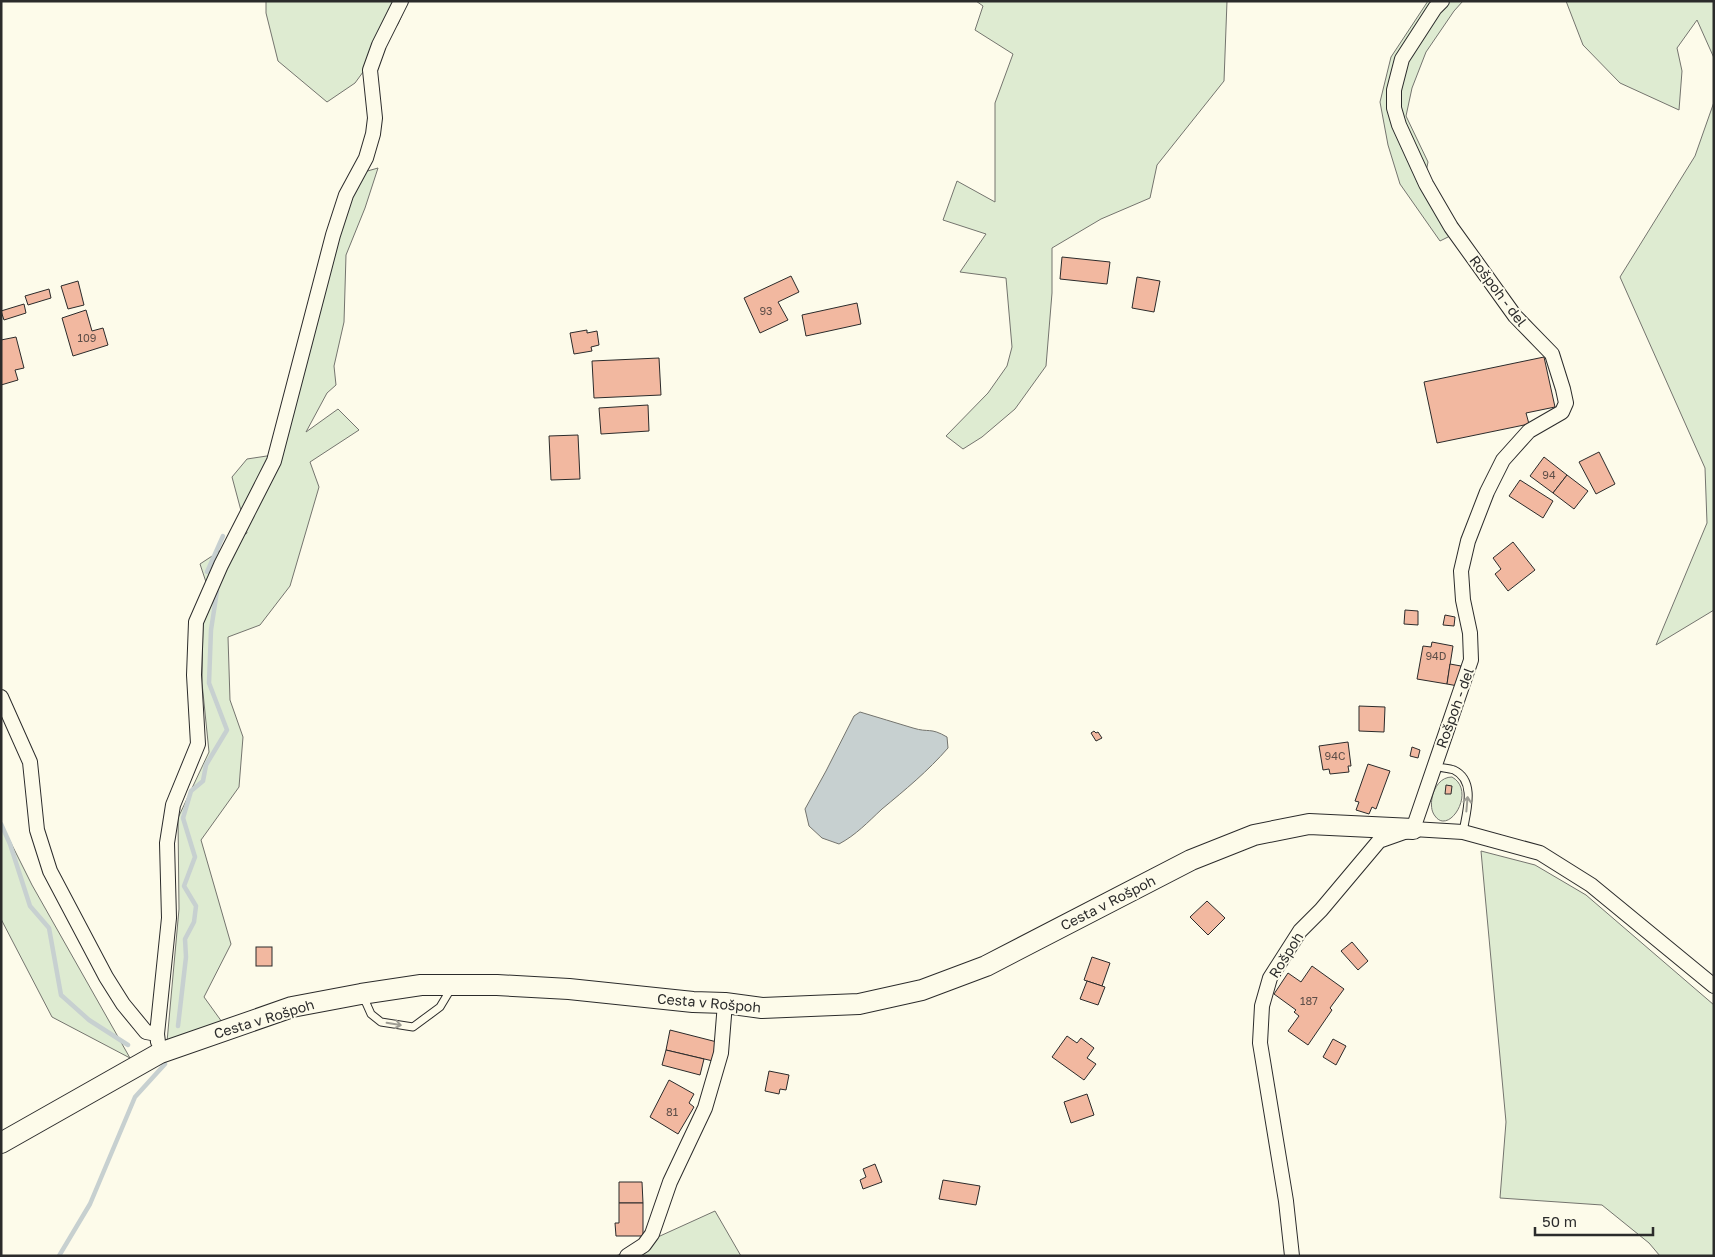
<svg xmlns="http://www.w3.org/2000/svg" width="1715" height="1257" font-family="'Golos Text',sans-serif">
	<rect width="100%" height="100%" fill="#fdfbea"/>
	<g fill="#deebd1" stroke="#74746e">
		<path d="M266,1H408L398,24L355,83L327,102L278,61L266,13Z"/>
		<path d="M976,1H1227L1224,81L1157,165L1150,198L1101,219L1052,248V293L1046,366L1015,409L982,437L963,449L946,436L988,393L1007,366L1012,347L1006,278L960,272L986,234L943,220L957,181L995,202V103L1013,54L975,30L983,6Z"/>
		<path d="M1428,1H1463L1454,11L1426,52L1412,88L1406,116L1428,162L1424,182L1452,235L1440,241L1400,184L1388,145L1380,102L1391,57Z"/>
		<path d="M1566,1H1714V58L1697,20L1677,48L1682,71L1679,110L1620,83L1583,45Z"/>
		<path d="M1714,102V610L1656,645L1707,523L1705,468L1620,277L1695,156Z"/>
		<path d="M378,168L365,208L346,255L344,322L334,366L336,385L327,393L306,432L338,409L359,430L310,462L319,487L290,586L260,625L228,637L230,700L243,737L239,787L201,840L231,944L204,997L222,1022L167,1042L179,909L178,818L209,752L202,683L203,617L212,600L200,564L247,533L232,477L247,459L280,454L347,204L364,172Z"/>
		<path d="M1452,777C1477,791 1449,836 1435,816C1431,811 1431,804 1432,798C1434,787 1441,777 1452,777Z"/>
		<path d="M1,823L32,885L130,1058L52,1017L1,919Z"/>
		<path d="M1481,851L1535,865L1586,895L1714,1005V1256H1660L1649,1243L1602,1205L1500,1198L1506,1122Z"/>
		<path d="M715,1211L741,1256H616Z"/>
	</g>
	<path fill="#c7d0d0" stroke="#74746e" d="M860,712C878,717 895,723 913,728C929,733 930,727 947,737L948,748C928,771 905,790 882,809C868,822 856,835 839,844L822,838L809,826L805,809L826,771L854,716Z"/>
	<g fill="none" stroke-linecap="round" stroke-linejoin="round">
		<g stroke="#c7d0d0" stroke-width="4.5">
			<path d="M207,572L223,536"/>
			<path d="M1,824L10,844L30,906L49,928L61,995L89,1020L128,1045"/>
			<path d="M178,1026L186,957L185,939L194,922L196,906L184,886L195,857L183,818L191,791L203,781L206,765L227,730L209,683L211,630L217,591"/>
			<path d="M59,1256L90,1204L135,1097L165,1064"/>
		</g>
	</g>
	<g fill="#f2b8a0" stroke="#2b2b2b">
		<path d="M1062,257L1110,262L1107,284L1060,279Z"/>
		<path d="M791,276L799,292L778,302L788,320L760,333L744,298Z"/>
		<path d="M1137,277L1160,281L1154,312L1132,308Z"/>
		<path d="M78,281L84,305L68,309L61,286Z"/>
		<path d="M49,289L51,298L28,305L25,296Z"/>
		<path d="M857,303L861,324L806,336L802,315Z"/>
		<path d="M24,304L26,313L4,320L1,311Z"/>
		<path d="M86,310L92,331L103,328L108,345L73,356L62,318Z"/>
		<path d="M587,330V333L597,331L599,345L591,347L592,351L574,354L570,333Z"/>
		<path d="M16,337L24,368L15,370L18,380L1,385V340Z"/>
		<path d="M1544,357L1555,407L1526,413L1529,424L1437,443L1424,382Z"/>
		<path d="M659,358L661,395L594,398L592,361Z"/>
		<path d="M648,405L649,431L601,434L599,408Z"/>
		<path d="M578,435L580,479L551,480L549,436Z"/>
		<path d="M1599,452L1615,484L1596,494L1579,462Z"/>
		<path d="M1544,457L1567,475L1553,493L1530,476Z"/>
		<path d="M1567,475L1588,491L1574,509L1553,493Z"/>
		<path d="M1520,480L1553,501L1543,518L1509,496Z"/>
		<path d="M1513,542L1535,570L1508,591L1495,574L1501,569L1493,558Z"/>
		<path d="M1405,610L1418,611V625L1404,624Z"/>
		<path d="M1445,615L1455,617L1454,626L1443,625Z"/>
		<path d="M1432,642L1453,646L1447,684L1417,679L1423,646L1431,647Z"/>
		<path d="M1450,664L1461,666L1458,686L1447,684Z"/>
		<path d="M1359,706L1385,707L1384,732L1359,731Z"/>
		<path d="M1094,731L1096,733L1098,732L1102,738L1096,741L1091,733Z"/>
		<path d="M1348,742L1351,766H1348L1349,772L1330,774L1329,769L1323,770L1319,746Z"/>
		<path d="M1412,747L1420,750L1418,758L1410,756Z"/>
		<path d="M1368,764L1390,771L1376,809L1372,807L1369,814L1356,810L1359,802L1355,801Z"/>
		<path d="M1446,785L1452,786L1451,794H1445Z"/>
		<path d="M1207,901L1225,918L1208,935L1190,917Z"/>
		<path d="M1352,942L1368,961L1358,970L1341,951Z"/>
		<rect x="256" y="947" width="16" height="19"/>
		<path d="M1092,957L1110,963L1102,986L1084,980Z"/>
		<path d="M1312,966L1344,989L1330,1008L1332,1010L1308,1045L1288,1031L1299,1016L1294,1012L1296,1010L1274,994L1288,973L1301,982Z"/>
		<path d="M1087,981L1105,987L1098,1005L1080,999Z"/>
		<path d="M670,1030L717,1042L713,1061L666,1050Z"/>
		<path d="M1067,1036L1077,1043L1081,1038L1094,1048L1087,1058L1096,1064L1084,1080L1052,1057Z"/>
		<path d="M1333,1039L1346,1046L1336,1065L1323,1057Z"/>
		<path d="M666,1050L704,1059L700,1075L662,1065Z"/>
		<path d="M769,1071L789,1075L786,1090L780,1089L779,1094L765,1091Z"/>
		<path d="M669,1080L694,1094L689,1103L694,1107L678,1134L650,1117Z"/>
		<path d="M1087,1094L1094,1115L1071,1123L1064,1102Z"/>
		<path d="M875,1164L882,1182L863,1189L860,1180L866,1177L863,1169Z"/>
		<path d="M943,1180L980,1186L976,1205L939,1199Z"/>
		<path d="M619,1182H642L643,1203H619Z"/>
		<path d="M619,1203H643V1236H616L615,1223H619Z"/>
	</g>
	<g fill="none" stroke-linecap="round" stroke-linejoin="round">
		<defs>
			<g id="lane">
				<path d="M1434,766C1440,768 1448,768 1454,770C1477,781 1466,813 1463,832"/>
				<path d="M363,996L371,1014L381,1022L413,1027L440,1007L452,987"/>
			</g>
			<g id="street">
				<path d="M1,697L30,762L37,830L50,871L106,977L123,1004L146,1032L157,1034L158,1042"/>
				<path d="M1413,829L1471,660L1470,633L1463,600L1461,571L1468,541L1487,492L1503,460L1529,431L1562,412L1566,403L1563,389L1552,354L1515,316L1451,227L1426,184L1399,125L1394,108V90L1402,59L1435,8L1442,1"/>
				<path d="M157,1034L169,918L167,843L173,805L198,744L194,675L196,622L221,565L274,461L333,235L346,195L366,158L373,134L375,118L370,70L379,45L401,1"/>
				<path d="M627,1256L644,1245L652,1234L670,1182L705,1108L721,1053L725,1003"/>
				<path d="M1292,1256L1286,1201L1260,1043L1262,1006L1270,978L1300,931L1321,910L1379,841L1413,829L1463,832L1540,853L1591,885L1714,986"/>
			</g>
			<path id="secondary" d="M1,1143L160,1053L292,1007L361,994L421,985H497L569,989L693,1002L725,1003L762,1008L859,1004L922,990L986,966L1191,860L1254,835L1309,824L1413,829"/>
		</defs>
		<use href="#lane" stroke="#2b2b2b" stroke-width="9"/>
		<use href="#street" stroke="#2b2b2b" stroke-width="16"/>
		<use href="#secondary" stroke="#2b2b2b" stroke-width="22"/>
		<use href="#lane" stroke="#fdfbea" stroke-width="7"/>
		<use href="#street" stroke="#fdfbea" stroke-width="14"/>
		<use href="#secondary" stroke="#fdfbea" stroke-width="20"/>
	</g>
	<defs><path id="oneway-shaft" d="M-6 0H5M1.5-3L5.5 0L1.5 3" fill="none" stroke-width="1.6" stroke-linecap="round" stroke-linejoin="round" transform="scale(1.25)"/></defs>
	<g stroke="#9e9d94">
		<use href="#oneway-shaft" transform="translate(1467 804) rotate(-85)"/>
		<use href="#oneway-shaft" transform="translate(394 1024) rotate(9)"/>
	</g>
	<g text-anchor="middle" stroke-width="4" stroke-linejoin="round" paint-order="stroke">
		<g font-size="11" fill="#5d4e48">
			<text x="766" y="315">93</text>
			<text x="87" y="342">109</text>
			<text x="1549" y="479">94</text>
			<text x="1436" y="660">94D</text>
			<text x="1335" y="760">94C</text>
			<text x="1309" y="1005">187</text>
			<text x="672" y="1116">81</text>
		</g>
		<g font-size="14" fill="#2b2b2b" stroke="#fdfbea">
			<text transform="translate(1498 291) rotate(53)" y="5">Rošpoh - del</text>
			<text transform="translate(1455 708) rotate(-70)" y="5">Rošpoh - del</text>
			<text transform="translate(1108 903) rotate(-27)" y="5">Cesta v Rošpoh</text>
			<text transform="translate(1286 955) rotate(-58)" y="5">Rošpoh</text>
			<text transform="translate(709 1003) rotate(5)" y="5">Cesta v Rošpoh</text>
			<text transform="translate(264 1019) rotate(-17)" y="5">Cesta v Rošpoh</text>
		</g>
	</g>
	<rect width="1715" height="1257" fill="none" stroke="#2b2b2b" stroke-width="5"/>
	<path d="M1535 1227v8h118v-8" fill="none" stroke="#2b2b2b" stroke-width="2.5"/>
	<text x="1542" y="1227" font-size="15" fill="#2b2b2b" stroke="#fdfbea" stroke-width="4" paint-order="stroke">50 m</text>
</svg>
